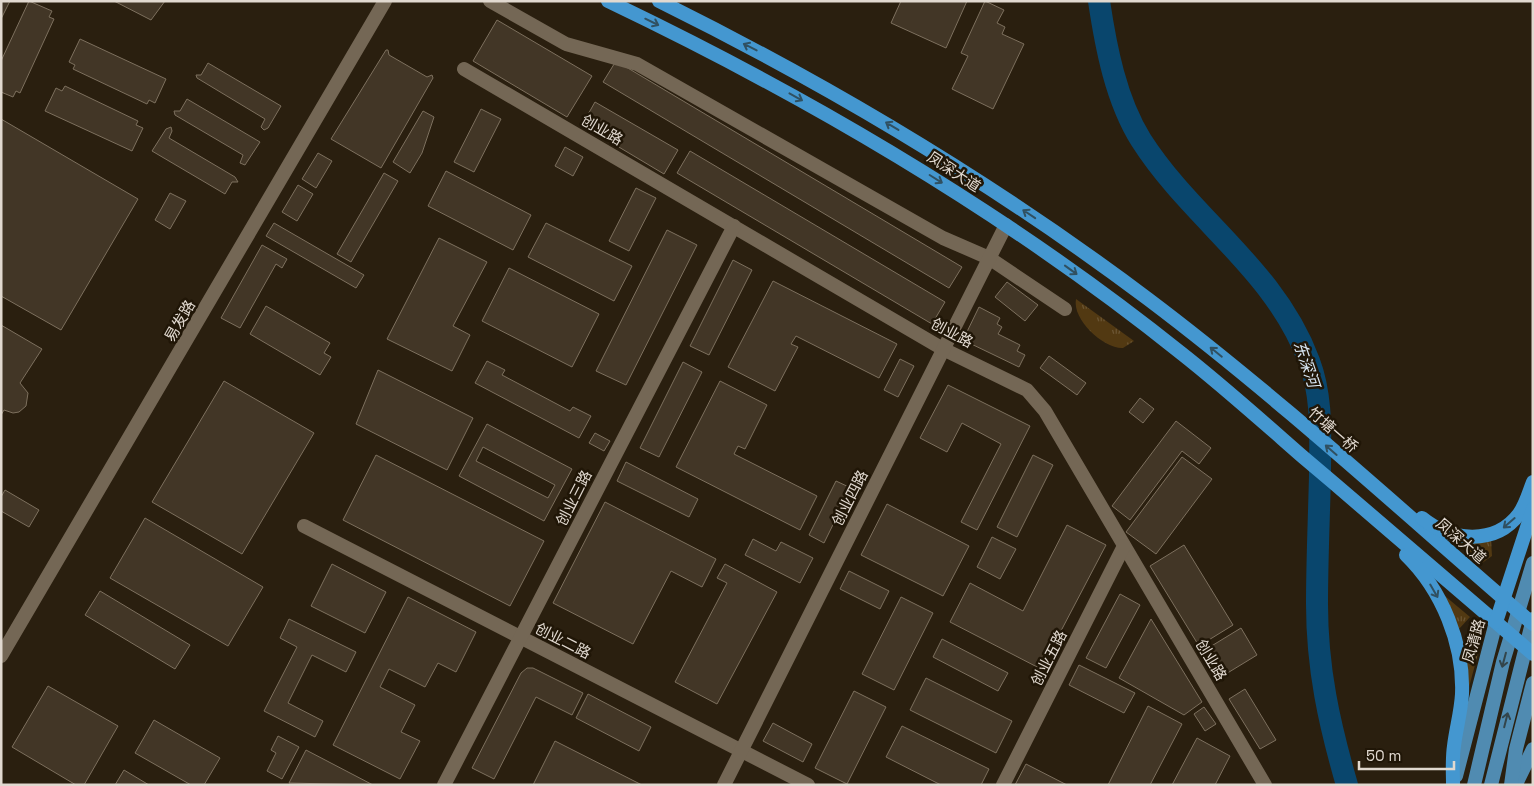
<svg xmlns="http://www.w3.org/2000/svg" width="1534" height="786" font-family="'Space Grotesk','Noto Sans SC',sans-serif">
	<defs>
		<pattern id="grass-tufts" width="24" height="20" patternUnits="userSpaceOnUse" patternTransform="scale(1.25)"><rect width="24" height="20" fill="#523912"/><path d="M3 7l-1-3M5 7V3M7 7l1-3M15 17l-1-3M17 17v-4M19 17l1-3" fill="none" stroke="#6b5533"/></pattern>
	</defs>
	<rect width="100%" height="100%" fill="#2a1f0f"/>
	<g fill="url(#grass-tufts)">
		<path d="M1076,299L1134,341L1123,348C1104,349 1072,320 1076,299Z"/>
		<path d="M1491,539L1492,556L1482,563L1459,543Z"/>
		<path d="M1445,596L1470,617L1458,630L1444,597Z"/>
		<path d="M1462,642L1479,650L1469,687H1467Z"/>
	</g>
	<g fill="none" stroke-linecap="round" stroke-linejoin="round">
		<path stroke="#09466d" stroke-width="22" d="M1099,1C1106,48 1116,100 1141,140C1192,220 1274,268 1309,361C1323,398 1320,436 1320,475C1319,518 1317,561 1317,604C1317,668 1329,723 1347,785"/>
	</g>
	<g fill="#423626" stroke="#7d705e" fill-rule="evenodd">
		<path d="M1,1H10L1,19Z"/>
		<path d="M29,1L52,11L49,17L54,19L20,93L16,91L13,97L1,92V61Z"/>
		<path d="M114,1H165L151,20Z"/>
		<path d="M901,1H967L946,48L891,23Z"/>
		<path d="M985,1L1004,10L997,23L1005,27L1002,34L1024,44L993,109L952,89L968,56L961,53Z"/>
		<path d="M497,20L592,76L567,117L473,61Z"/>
		<path d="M80,39L166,79L155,103L149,100L147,104L73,69L75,65L69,62Z"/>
		<path d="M386,50H388L389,55L427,77L432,75L433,78L381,168L331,139Z"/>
		<path d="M616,61L962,267L949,288L603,82Z"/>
		<path d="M208,63L281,106L268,128L264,130L261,127L265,119L197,78L196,75H201Z"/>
		<path d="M65,86L138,121L136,125L143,128L132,151L45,111L56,88L62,91Z"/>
		<path d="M187,99L260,142L245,165L240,163L243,155L175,115L174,111H180Z"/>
		<path d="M595,102L678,150L664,174L582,125Z"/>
		<path d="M481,109L501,119L474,172L454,162Z"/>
		<path d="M423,111L434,117L422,153L410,173L393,162Z"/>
		<path d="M1,119L138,199L61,330L1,296Z"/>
		<path d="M171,127L172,131L169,138L235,177L238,182H232L225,194L152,151L166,129Z"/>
		<path d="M565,147L583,157L573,176L555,166Z"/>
		<path d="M690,151L945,302L932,324L677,173Z"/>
		<path d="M318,153L332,161L316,188L302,179Z"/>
		<path d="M446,171L531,215L513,250L428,206Z"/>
		<path d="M384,173L398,181L351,262L337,254Z"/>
		<path d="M298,185L313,194L297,221L282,212Z"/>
		<path d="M636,188L656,198L629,251L609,241Z"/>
		<path d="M170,193L186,201L170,229L155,220Z"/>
		<path d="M274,223L364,275L356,288L266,236Z"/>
		<path d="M546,223L632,266L614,301L528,257Z"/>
		<path d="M667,230L697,245L626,385L596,371Z"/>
		<path d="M439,238L487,262L453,326L470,335L452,371L387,339Z"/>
		<path d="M262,245L287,259L282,268L276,264L240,328L221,318Z"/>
		<path d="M733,260L752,270L709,355L690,346Z"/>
		<path d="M509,268L599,314L572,367L482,321Z"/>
		<path d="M773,281L897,344L879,378L796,336L791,344L798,347L775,391L728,367Z"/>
		<path d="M1007,282L1038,305L1025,321L995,297Z"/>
		<path d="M266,306L330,343L324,353L331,357L320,375L250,334Z"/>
		<path d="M979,307L1000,318L997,324L1002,327L998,334L1020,345L1017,351L1025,355L1019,367L963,340Z"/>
		<path d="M1,325L42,349L20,383L28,393L26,406L19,412L13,413L4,410L1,415Z"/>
		<path d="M1049,356L1086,383L1077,395L1040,368Z"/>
		<path d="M900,359L914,366L898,397L884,390Z"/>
		<path d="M487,361L505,370L502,375L570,411L573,407L591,416L579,438L475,383Z"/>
		<path d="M683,362L702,372L659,457L640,448Z"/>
		<path d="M378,370L473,418L447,470L356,424Z"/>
		<path d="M224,381L314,433L242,554L152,502Z"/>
		<path d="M720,381L767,405L745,449L738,446L734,454L817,496L800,530L676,467Z"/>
		<path d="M948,385L1030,426L977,530L961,522L1001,444L962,423L947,452L920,438Z"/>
		<path d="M1140,398L1154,409L1143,423L1129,412Z"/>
		<path d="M1176,421L1211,448L1199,464L1182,451L1130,520L1112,506Z"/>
		<path d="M487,424L572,469L544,521L459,476ZM483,447L555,485L548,498L476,461Z"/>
		<path d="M595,433L610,441L604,451L589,443Z"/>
		<path d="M376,455L544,541L510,606L343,520Z"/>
		<path d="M1033,455L1053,465L1017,537L997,527Z"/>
		<path d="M1182,457L1212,479L1156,554L1126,532Z"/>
		<path d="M626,462L698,499L689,517L617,481Z"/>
		<path d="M836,481L851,488L824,543L809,535Z"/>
		<path d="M5,490L39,510L29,527L1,511V497Z"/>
		<path d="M605,502L716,559L702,587L671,571L633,644L553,603Z"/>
		<path d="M887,504L969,546L943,596L861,555Z"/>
		<path d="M145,518L263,587L228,646L110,578Z"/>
		<path d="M1067,525L1106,545L1041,669L950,622L970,583L1023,611Z"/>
		<path d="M992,537L1016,549L1000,579L977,567Z"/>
		<path d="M753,539L776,551L781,542L813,558L800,583L745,555Z"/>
		<path d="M1184,545L1233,625L1199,646L1150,566Z"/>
		<path d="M332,564L386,592L365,633L311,606Z"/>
		<path d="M725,564L777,592L717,704L675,682L727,583L717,578Z"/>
		<path d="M849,571L889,591L880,609L840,589Z"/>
		<path d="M100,591L190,645L175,669L85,615Z"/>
		<path d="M1120,594L1140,605L1106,668L1086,658Z"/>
		<path d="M408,597L476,632L456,672L438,663L425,687L389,669L380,687L415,705L401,732L420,741L400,779L333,745Z"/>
		<path d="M901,597L933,613L894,690L862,674Z"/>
		<path d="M289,619L356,652L346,672L312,655L288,703L323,721L315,737L264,711L297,647L280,638Z"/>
		<path d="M1151,619L1202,702L1184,715L1119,678Z"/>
		<path d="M1241,628L1257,655L1216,680L1200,653Z"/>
		<path d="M942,639L1008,673L998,691L933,657Z"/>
		<path d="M1079,665L1135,693L1124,713L1069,685Z"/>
		<path d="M527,668H533L583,693L572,715L536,697L494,779L472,768L521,673Z"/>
		<path d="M926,678L1012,721L996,753L910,710Z"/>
		<path d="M48,686L118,726L84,785H76L12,747Z"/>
		<path d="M1245,689L1276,740L1260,749L1229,699Z"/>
		<path d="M854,691L886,707L847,784L815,768Z"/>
		<path d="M588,694L651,727L639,751L576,718Z"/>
		<path d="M1148,706L1182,724L1150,785H1108Z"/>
		<path d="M1204,707L1216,724L1205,731L1194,714Z"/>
		<path d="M154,720L220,758L204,785H191L135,753Z"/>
		<path d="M773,723L812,744L803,762L763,741Z"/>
		<path d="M902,726L989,769L981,785H941L886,757Z"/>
		<path d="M278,736L299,747L282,779L267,771L276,753L271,750Z"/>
		<path d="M1197,738L1230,756L1215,785H1172Z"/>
		<path d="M555,741L642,785H533Z"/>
		<path d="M306,750L373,785L289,783Z"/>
		<path d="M1026,764L1067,785H1015Z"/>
		<path d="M124,770L149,785H115Z"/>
	</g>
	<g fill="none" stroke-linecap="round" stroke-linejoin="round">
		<g stroke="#746755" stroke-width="14">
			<path d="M490,1L566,44L637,64L943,238L989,258L1065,309"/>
			<path d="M464,69L943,349L1027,390L1045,411L1265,785"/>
			<path d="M304,526L808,785"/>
			<path d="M1,656L385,1"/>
			<path d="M444,785L734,226"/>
			<path d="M724,785L1006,225"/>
			<path d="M1003,785L1124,546"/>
		</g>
		<g stroke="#508bb1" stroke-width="14">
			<path d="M1456,776L1496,622"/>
			<path d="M1517,782L1533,749"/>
			<path d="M1474,785L1503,662L1533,563"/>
			<path d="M1491,785L1533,619"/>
			<path d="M1511,785L1516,749L1533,683"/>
		</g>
		<g stroke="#4497d0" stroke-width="14">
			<path d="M608,1C811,98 1005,212 1181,353C1223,386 1263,422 1303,457C1380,522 1456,588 1533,654"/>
			<path d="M659,1C831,86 995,184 1148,299C1282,400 1406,515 1533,624"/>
			<path d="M1422,518C1450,541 1495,546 1519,514C1526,504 1529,492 1533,482"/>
			<path d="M1406,555C1442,590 1464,644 1462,694C1461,712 1456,729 1454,746C1452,759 1453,772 1453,785"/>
			<path d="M1496,622L1533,509"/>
		</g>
	</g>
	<defs><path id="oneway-shaft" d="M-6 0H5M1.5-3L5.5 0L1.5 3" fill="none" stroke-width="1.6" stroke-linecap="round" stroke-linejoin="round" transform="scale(1.25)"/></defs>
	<g stroke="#305061">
		<use href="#oneway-shaft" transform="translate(652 22) rotate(26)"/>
		<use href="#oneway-shaft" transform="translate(750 47) rotate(-153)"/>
		<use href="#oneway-shaft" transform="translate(796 97) rotate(29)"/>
		<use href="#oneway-shaft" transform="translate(892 126) rotate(-149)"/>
		<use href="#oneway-shaft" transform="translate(936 179) rotate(32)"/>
		<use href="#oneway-shaft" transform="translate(1029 214) rotate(-146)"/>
		<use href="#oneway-shaft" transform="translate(1071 270) rotate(36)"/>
		<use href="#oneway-shaft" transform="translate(1216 352) rotate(-141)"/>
		<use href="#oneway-shaft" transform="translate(1331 450) rotate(-139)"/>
		<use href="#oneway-shaft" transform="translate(1509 523) rotate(139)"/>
		<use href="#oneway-shaft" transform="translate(1434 591) rotate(60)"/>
	</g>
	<g stroke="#33454b">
		<use href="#oneway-shaft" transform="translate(1504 660) rotate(105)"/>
		<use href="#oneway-shaft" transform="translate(1506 720) rotate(-76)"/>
	</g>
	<g text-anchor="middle" stroke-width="5" stroke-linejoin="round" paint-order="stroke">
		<g font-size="15" fill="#e1d9d0" stroke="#201607">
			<text transform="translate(602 130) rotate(30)" y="5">创业路</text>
			<text transform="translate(954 172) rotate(33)" y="5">凤深大道</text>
			<text transform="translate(180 321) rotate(-60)" y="5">易发路</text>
			<text transform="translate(952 333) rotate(28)" y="5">创业路</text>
			<text transform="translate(1333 430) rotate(41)" y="5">竹塘一桥</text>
			<text transform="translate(574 498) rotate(-63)" y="5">创业三路</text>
			<text transform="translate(850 498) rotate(-63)" y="5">创业四路</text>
			<text transform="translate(1461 541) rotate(41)" y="5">凤深大道</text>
			<text transform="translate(563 641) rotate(27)" y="5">创业二路</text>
			<text transform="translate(1474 641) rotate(-74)" y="5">凤清路</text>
			<text transform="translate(1049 658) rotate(-63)" y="5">创业五路</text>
			<text transform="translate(1211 660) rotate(59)" y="5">创业路</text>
		</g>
		<g font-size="16" font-style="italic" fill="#d7e6f3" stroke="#201607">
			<text transform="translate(1307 364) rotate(71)" y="6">东深河</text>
		</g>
	</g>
	<rect width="1534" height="786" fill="none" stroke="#e1d9d0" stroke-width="5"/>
	<path d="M1359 761v8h95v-8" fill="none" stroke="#e1d9d0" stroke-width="2.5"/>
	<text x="1366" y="761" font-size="15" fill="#e1d9d0" stroke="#201607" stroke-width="4" paint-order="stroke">50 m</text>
</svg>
